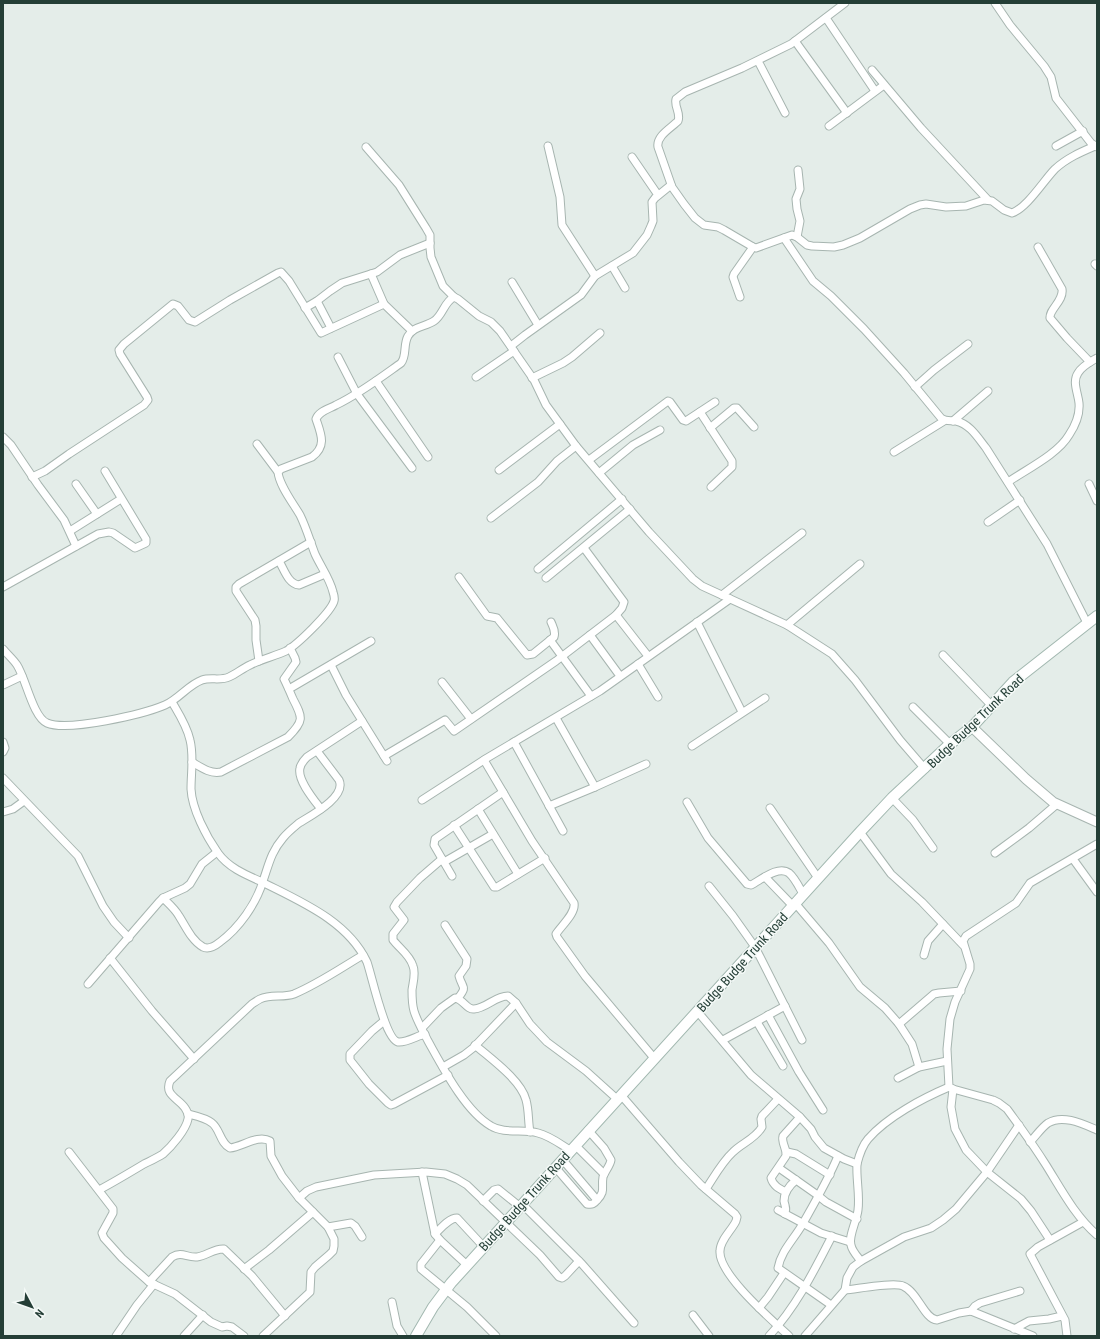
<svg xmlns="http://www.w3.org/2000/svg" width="1100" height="1339" font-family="'Roboto Condensed',sans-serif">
	<rect width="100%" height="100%" fill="#e4ede9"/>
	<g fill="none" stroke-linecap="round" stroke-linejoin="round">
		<defs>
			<g id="minor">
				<path d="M845,3L791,44L742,68L685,92L676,99C674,107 681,113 678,121C671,128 656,136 658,147L672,187L684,204L695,218L704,225L718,227L724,230L753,247L756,248L792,235L797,237L807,245L812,246L834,247L843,245L860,238L910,209L920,205L926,204L946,207L966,206L984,200L992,201L1004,210L1012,213C1027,208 1044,180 1055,169C1067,158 1081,152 1095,146"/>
				<path d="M995,3L1010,25L1044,66L1051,77L1056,98L1091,143L1097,147"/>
				<path d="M826,18L875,91"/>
				<path d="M795,41L847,113"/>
				<path d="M758,61L785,113"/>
				<path d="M872,70L921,128L988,200"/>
				<path d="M829,126L884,85"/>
				<path d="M548,146L560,197L562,225L595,276"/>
				<path d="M1056,146L1083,131"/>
				<path d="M366,147L399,185L426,228L430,235V248L431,257L443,286L454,297L458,299L479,316L491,322L500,331L534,380L546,405L576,446L649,532L693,579L702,586L787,625L832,654L855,680L900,740L925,769"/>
				<path d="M632,157L658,195"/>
				<path d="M797,237L800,221L797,209L796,199L800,189L798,170"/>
				<path d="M784,238L813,281L831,296L864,329L904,373L941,418C946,422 951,420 956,421C970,424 978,438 986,448L1047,544L1087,623"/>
				<path d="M1038,247L1062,289C1064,301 1049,309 1050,318L1067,338L1090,362"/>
				<path d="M1095,264L1097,266"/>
				<path d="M612,266L625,288"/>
				<path d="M371,274L384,304"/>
				<path d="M512,282L538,325"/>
				<path d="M740,297L733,277L734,274L753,247"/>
				<path d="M317,301L331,328"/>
				<path d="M305,308L317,301L330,291L342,283L377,272L400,255L430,243"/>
				<path d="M511,346L525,335L581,295L595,276L633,253L647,235L651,226L653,221L652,202L655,198L671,185"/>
				<path d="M338,357L357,394L412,468"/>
				<path d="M476,377L514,351"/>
				<path d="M532,378L563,363L572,357L600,333"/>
				<path d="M376,381L428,457"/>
				<path d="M915,387L934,370L968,344"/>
				<path d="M700,412L732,461V467L711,487"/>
				<path d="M953,421L988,391"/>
				<path d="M710,428L734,408H737L754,427"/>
				<path d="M3,437L11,445L38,485L64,520L76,546"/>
				<path d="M257,444L278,472"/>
				<path d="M894,452L944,421"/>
				<path d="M589,460L668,401L670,402L683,420L686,421L715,402"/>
				<path d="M499,470L560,424"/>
				<path d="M599,473L633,445L660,430"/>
				<path d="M32,477L45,471L69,454L144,405L148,400L147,397L120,354L119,350L124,344L173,304L178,306L189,320L195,322L230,300L278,273L281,272L289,281L321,333L384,304L412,331"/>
				<path d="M1008,482C1027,469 1058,454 1069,435C1075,426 1080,414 1079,403C1078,393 1072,382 1078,373C1082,366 1090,362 1097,358"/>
				<path d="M76,484L97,514"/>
				<path d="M1089,484L1097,501"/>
				<path d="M491,518L538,482L557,461L576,446"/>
				<path d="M988,522L1020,500"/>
				<path d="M70,531L121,499"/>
				<path d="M279,561C284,569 288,584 299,585L325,574"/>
				<path d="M538,569L622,499"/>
				<path d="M459,577L487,616L497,618L527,655L533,654L554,637C556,631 553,627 551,622"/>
				<path d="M546,578L630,509"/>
				<path d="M3,587L98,534L109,532L113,533L135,548L146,543V539L105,471"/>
				<path d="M722,595L802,533"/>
				<path d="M616,615L648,656"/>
				<path d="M697,622L742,712"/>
				<path d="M787,625L860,564"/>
				<path d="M590,635L620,676"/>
				<path d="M550,640L591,696"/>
				<path d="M3,649C7,654 13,659 17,665C26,679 33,717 47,723C68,732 144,714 165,705C179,699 188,685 202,680C211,677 220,681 229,677C236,674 243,668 250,665C262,659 275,656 286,651C297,645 331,612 334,601C335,598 334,595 333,592C330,579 321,567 315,554C310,541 306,527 300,515C293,503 279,485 278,472L281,469L312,457C327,446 321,434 316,419C319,411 329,409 336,405C359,394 380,378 401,363C407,356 403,345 408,336C414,326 425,327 434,321C443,315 444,302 454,297"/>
				<path d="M943,655L992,706"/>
				<path d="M259,661L256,640V626L255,620L236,591V587L239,584L311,542"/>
				<path d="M638,664L658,697"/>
				<path d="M331,665L346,695L387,761"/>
				<path d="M442,682L471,719"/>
				<path d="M3,685L22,676"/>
				<path d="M289,689L371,641"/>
				<path d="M172,702C179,714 187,726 190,740C194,756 191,773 191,789C192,809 206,836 218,853C228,867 244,874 260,881C299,901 347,920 367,962C372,976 385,1039 398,1042C406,1043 417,1036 425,1034"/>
				<path d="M913,707L950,744"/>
				<path d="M556,718L595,787"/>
				<path d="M3,742L5,748L3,752"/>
				<path d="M514,742L563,831"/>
				<path d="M692,746L765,698"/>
				<path d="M384,756L445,720L454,731L556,661L616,615L622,608L624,602L584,548"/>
				<path d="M484,760L532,841L574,903C576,913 562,925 556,934L557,937L585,976L654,1058"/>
				<path d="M192,762C202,768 210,774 221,772L288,737C304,721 303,718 293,699C290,692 287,685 284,679L296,662L295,658L290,648"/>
				<path d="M3,778L78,856L103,906L114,922L129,938"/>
				<path d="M892,798L913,820L933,848"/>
				<path d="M422,800L487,758L600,691L730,599"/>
				<path d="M687,802L708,838L747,884L751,885C761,880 778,865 789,873C795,878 799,887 803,894"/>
				<path d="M549,806L595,787L646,764"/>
				<path d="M770,808L818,878"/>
				<path d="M321,809C314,800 297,780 300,768C301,763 304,760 307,757L362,721"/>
				<path d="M478,809L518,874"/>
				<path d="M3,812L13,809L24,801"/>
				<path d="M454,825L494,887H497L545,858"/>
				<path d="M860,832L891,874L922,902L963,945"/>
				<path d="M1097,844L1030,883L1016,903L966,936L963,941L970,964V969L955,1002L950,1019L947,1049L949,1087L953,1089L993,1100L999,1103L1007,1109C1021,1128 1034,1146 1046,1165C1061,1189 1075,1216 1097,1235"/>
				<path d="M995,853L1029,828L1057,804"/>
				<path d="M442,859L420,878L397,902L394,907L404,920L393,934V940C399,948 410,955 413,966C416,973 413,982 412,990C412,997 412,1004 414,1011C417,1021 423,1031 428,1041C442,1066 465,1111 491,1126C504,1134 523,1129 538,1133C550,1136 560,1144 570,1150"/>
				<path d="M1073,859L1097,892"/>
				<path d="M444,862L493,834"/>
				<path d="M452,876L434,845L435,839L503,792"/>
				<path d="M765,877L793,906"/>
				<path d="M709,886L733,916L755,947L802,1040"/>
				<path d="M163,898C169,904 175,909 179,916C186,927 192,941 203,947C209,950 215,946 220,942C239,928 256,904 263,881C269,864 271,852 283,838C288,832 293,828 299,823C310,816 347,797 339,780L317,751"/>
				<path d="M795,903L829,943L860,987L885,1008L899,1024L912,1044L919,1067"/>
				<path d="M445,925L467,959L466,966L459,976C462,988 468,986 458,998"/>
				<path d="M924,955L928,941L943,924"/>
				<path d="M110,958L152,1011L194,1059"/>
				<path d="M88,984L159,902L163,898L185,888L190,884L202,864L217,852"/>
				<path d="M697,1011L751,1075L800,1117L811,1129L815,1137L824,1148L844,1159L857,1164"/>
				<path d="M768,1015L799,1072L823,1110"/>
				<path d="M384,1021L372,1031L350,1054V1060L369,1084L388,1103L391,1105L394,1104L448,1075"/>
				<path d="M757,1022L783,1066"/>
				<path d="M899,1024L934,994L939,993L961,991"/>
				<path d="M422,1028L441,1008L455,998C463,999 467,1010 474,1009C487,1008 495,996 508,996L516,1003L530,1024L547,1042L586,1071L617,1099"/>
				<path d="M723,1040L785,1006"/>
				<path d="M475,1045C491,1059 521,1080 526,1100C529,1110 528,1122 530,1132"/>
				<path d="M443,1067L464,1055L473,1048L516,1003"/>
				<path d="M898,1078L919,1067L947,1061"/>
				<path d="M953,1089L951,1107L955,1129L966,1150L987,1172L1021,1199L1031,1211L1050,1240"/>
				<path d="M621,1095L679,1162L701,1185L735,1214L737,1217L736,1221C732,1230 720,1240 720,1251C718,1274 772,1320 789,1336"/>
				<path d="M188,1114C196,1116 206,1118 212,1123C220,1129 220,1143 230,1148C242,1147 258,1134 270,1141L271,1156L282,1176L299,1198L328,1227L334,1239V1246L333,1251L329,1255L315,1267L311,1272L310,1292L263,1336"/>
				<path d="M1030,1142C1036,1136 1041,1128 1048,1123C1063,1114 1083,1124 1097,1130"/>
				<path d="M575,1145L604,1174"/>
				<path d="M69,1152L113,1209V1213L102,1233L104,1238L122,1258L149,1282L175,1294L211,1322L222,1327L227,1326L232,1327L244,1336"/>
				<path d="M787,1152L796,1154L830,1175"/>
				<path d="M562,1159L597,1200"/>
				<path d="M555,1167L587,1204C592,1205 594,1204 597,1200C606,1191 601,1188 603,1177C605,1171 610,1166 611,1160L604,1148L588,1130"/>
				<path d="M779,1168L816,1194L826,1202L857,1219"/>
				<path d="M422,1172L435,1234L440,1240L467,1265"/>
				<path d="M706,1189C714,1177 722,1162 733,1152C742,1143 755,1139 762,1127L761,1119L762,1116L778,1099"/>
				<path d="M99,1190C114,1182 129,1173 144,1164C150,1161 157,1158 163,1154C171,1147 186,1130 188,1119C189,1115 187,1111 185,1108C178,1098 164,1095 170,1081L252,1004C255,1002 258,1000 260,999C271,994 283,998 294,994C318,984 341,968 363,955"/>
				<path d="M786,1192C780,1189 773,1186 771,1178L786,1156C787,1148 781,1143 783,1136L800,1117"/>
				<path d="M299,1198L307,1191L316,1187L374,1175L426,1172L445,1174L457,1179L467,1185L540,1255L559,1277L562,1278L565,1276L579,1261"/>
				<path d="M483,1201L494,1190L498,1189L519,1206"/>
				<path d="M522,1204L582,1264L634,1323"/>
				<path d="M778,1210L821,1233L850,1242"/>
				<path d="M785,1214C787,1207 785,1207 784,1201C784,1192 790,1185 796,1180"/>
				<path d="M328,1227L351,1223L355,1226L362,1237"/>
				<path d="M435,1234C441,1228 449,1218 457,1218L483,1246"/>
				<path d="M440,1240L421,1264V1269L467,1307L496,1336"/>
				<path d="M861,1261C857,1256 852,1251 851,1245C848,1237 857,1220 858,1210C860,1195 856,1179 857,1164C859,1156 862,1146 868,1139C887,1117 923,1098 949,1087"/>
				<path d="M244,1269L269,1250L313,1212"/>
				<path d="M149,1282L172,1257C182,1251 187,1258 197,1257C206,1256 215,1248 224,1249L252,1276L285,1316"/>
				<path d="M845,1290C857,1289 894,1282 903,1286C918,1292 924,1319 937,1320L959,1313L971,1311L1033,1336"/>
				<path d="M392,1302L397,1326L403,1336"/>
				<path d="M831,1305L778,1268C781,1251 794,1239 802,1225C815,1202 828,1180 838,1156"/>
				<path d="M759,1308L768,1297L784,1273"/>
				<path d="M971,1311L975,1306L980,1303L1020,1291"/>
				<path d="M693,1315L709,1336"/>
				<path d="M1014,1329L1029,1321L1049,1319L1062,1316"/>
				<path d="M116,1336L137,1305L154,1284"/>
				<path d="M184,1336L203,1315"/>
				<path d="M769,1336C796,1307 814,1271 832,1236"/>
				<path d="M805,1336L845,1290L847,1278L853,1267L861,1261L904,1237L931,1228L943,1220L956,1209L987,1172L1019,1125"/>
				<path d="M1067,1336L1065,1320L1030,1254L1038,1247L1083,1222"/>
			</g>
			<path id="tertiary" d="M972,727L1026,779L1053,802L1097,822"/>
			<path id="secondary" d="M416,1336L433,1307L451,1283L860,832L892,798L950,744L972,727L1013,682L1097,616"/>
		</defs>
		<use href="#minor" stroke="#a7b5b0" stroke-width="9"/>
		<use href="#tertiary" stroke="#a7b5b0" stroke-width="11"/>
		<use href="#secondary" stroke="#a2b8b0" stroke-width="12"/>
		<use href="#minor" stroke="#fff" stroke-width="7"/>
		<use href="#tertiary" stroke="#fff" stroke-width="9"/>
		<use href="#secondary" stroke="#fff" stroke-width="10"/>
	</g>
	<g text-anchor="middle" stroke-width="3" stroke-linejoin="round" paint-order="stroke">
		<g font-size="13" fill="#243e36" stroke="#f4f9f7">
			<text transform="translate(975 721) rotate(-44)" y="5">Budge Budge Trunk Road</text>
			<text transform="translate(742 962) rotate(-48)" y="5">Budge Budge Trunk Road</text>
			<text transform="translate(524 1201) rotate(-48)" y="5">Budge Budge Trunk Road</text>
		</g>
	</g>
	<rect width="1100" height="1339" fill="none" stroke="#243e36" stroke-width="8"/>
	<g transform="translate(32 1307) rotate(131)" stroke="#f4f9f7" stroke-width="3" paint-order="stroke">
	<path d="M0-3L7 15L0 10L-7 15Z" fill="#243e36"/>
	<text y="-6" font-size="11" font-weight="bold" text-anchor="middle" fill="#243e36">N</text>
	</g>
</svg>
